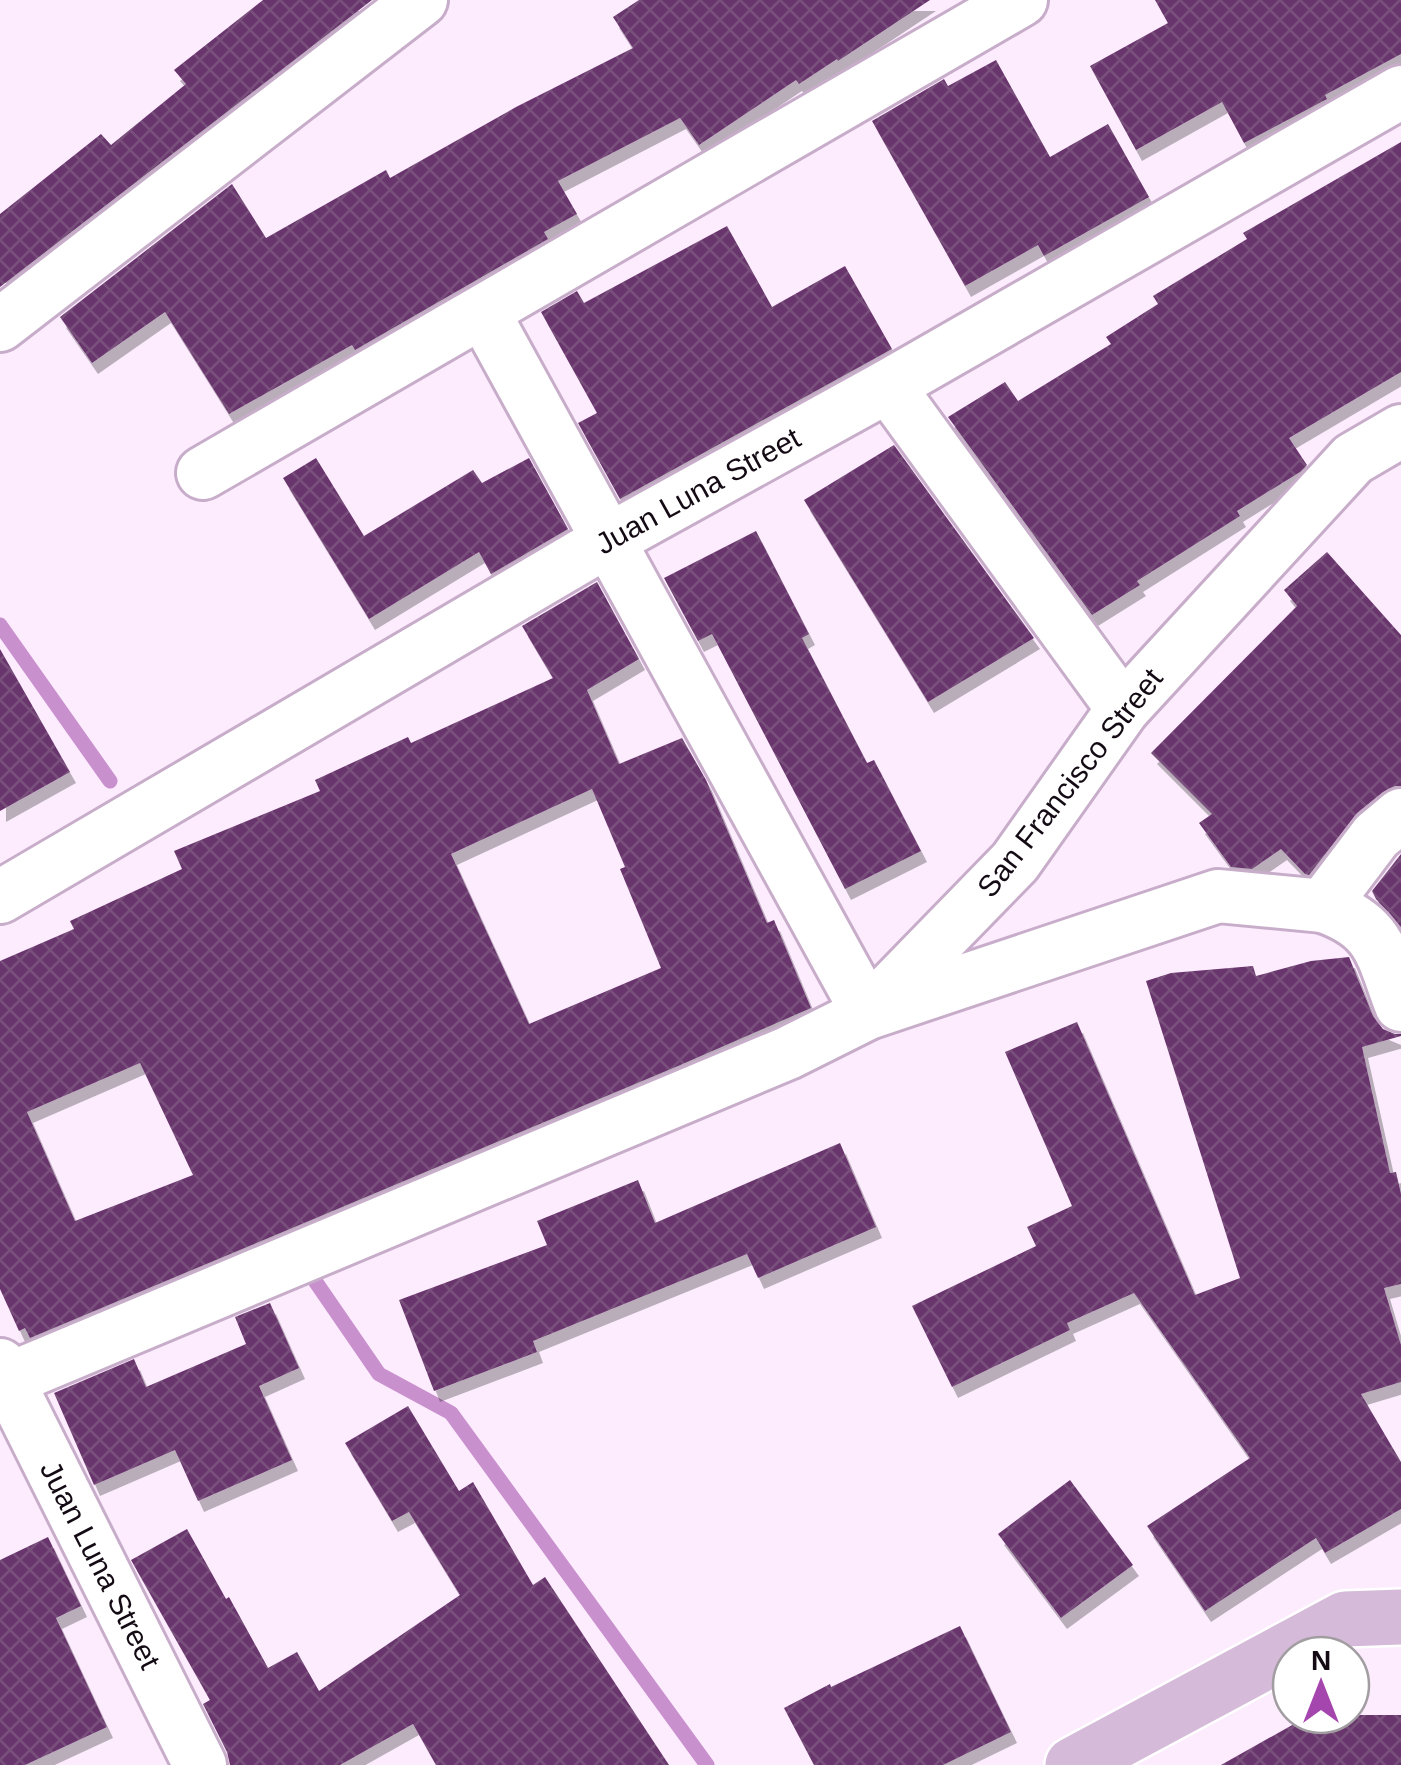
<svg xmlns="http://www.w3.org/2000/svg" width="1401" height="1765" font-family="Arial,sans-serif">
	<defs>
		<pattern id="building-cross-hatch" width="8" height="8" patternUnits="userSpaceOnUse" patternTransform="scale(2.5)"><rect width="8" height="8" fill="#69366d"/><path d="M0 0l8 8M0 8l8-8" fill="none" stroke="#79507c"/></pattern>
		<filter id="shadow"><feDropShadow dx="6" dy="11" stdDeviation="0" flood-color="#0004"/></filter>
	</defs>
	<rect width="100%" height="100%" fill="#fdecfe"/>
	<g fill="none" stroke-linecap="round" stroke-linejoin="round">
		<g stroke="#c990ce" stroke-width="15">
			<path d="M0,625L110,781"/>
			<path d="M313,1278L379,1374L451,1413L707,1765"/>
		</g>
	</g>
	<g fill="url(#building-cross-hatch)" fill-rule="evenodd" filter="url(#shadow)">
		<path d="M263,0H372L0,287V214L101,134L111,145L186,84L174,70Z"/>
		<path d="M639,0H930L838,61L837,59L799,84L796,80L699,145L680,118L558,181L577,214L544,232L548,239L355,350L352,345L229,414L165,312L92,363L60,317L232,184L266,238L386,170L390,178L516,107L633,48L613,17Z"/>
		<path d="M1155,0H1401V54L1325,95L1327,99L1244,143L1222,102L1136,150L1090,66L1168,23Z"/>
		<path d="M996,60L1050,157L1108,124L1149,197L1044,256L1038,245L965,286L872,121L944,79L948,86Z"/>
		<path d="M1401,142V372L1289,438L1307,465L1300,472L1237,511L1240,516L1137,581L1140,585L1092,615L948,417L1005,382L1018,401L1111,344L1106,337L1158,304L1153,296L1247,239L1243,233Z"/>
		<path d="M727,226L772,307L845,266L892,349L620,499L578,423L597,413L541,312L577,291L584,303Z"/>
		<path d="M894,445L1034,638L928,702L804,500Z"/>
		<path d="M316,458L364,536L473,470L482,483L529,458L568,529L491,574L479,552L369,619L283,478Z"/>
		<path d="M756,531L809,634L802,638L867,763L874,760L921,851L845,889L712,634L698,641L664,578Z"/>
		<path d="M1327,552L1401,635V786H1395L1383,792L1357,813L1309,875L1305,874L1281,849L1252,869L1231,867L1199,823L1212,814L1151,753L1297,606L1284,590Z"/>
		<path d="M597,582L639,659L587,690L619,764L682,738L706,780L767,923L774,920L811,1008L678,1066L30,1338L25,1328L19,1331L0,1289V961L74,929L70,921L182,869L174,851L320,791L315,780L408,737L411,743L553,678L522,626ZM592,789L625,867L620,869L661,968L529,1024L451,854ZM140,1063L193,1175L75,1221L27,1112Z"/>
		<path d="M0,649L70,772L0,811Z"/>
		<path d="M1401,854V927L1376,899L1372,891Z"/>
		<path d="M1349,957L1373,1016L1383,1029L1395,1034H1401V1036L1362,1047L1390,1173L1396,1172L1401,1194V1284L1384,1288L1401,1345V1382L1361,1394L1401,1462V1509L1325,1553L1316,1538L1205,1611L1147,1526L1250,1458L1134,1293L1067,1323L1070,1330L952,1387L912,1306L1036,1246L1027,1227L1072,1206L1005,1052L1077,1022L1195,1295L1240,1278L1146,981L1171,973L1253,966L1256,976L1311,961Z"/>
		<path d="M840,1143L876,1227L758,1278L747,1254L533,1341L537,1352L434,1391L399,1300L547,1245L537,1221L638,1180L655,1223Z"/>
		<path d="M270,1303L299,1368L259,1386L292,1460L198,1501L175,1450L94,1485L54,1393L134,1359L146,1387L246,1344L235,1317Z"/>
		<path d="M408,1406L459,1491L473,1482L533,1585L545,1577L669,1765H436L413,1724L340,1765H230L227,1752L203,1704L210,1700L131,1560L187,1529L226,1599L229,1597L268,1668L297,1652L319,1691L460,1595L409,1512L392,1521L345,1443Z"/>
		<path d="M1070,1480L1133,1565L1061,1618L998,1534Z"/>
		<path d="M48,1537L81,1606L56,1618L107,1727L25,1765H0V1560Z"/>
		<path d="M960,1626L1011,1732L943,1765H814L784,1708L830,1684L831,1687Z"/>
		<path d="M1310,1715H1401V1765H1221Z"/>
	</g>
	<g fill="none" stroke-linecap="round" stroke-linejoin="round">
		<defs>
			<g id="minor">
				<path d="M483,312L868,1013L1015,862L1123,709L1353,459L1401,431"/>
				<path d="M0,325L421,0"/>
				<path d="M888,386L1123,709"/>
				<path d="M203,473L1021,0"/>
				<path d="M0,897L607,541L888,386L1401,92"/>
				<path d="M1323,906C1381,926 1381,953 1401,1005"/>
				<path d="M0,1365L200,1765"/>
				<path d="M0,1383L788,1053L868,1013L1218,896L1323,906L1376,836L1401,815"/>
			</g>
			<path id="major" d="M1073,1765L1345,1619L1401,1617"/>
		</defs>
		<use href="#minor" stroke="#c8adca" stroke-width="58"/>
		<use href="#major" stroke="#fff" stroke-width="60"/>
		<use href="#minor" stroke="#fff" stroke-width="52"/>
		<use href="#major" stroke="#d6bad9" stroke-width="55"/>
	</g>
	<g text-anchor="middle" stroke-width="10" stroke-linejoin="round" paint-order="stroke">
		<g font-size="30" fill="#130a14" stroke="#fff">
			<text transform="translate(698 491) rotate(-29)" y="10">Juan Luna Street</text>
			<text transform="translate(1070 783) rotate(-52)" y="10">San Francisco Street</text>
			<text transform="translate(100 1565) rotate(63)" y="10">Juan Luna Street</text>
		</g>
	</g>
	<g transform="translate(1321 1685)"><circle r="48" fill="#ffffff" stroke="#a19da1" stroke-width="2.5"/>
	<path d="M0-8L18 38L0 25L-18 38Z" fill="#a546ae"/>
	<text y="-15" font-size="28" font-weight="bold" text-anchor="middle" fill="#130a14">N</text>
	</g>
</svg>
